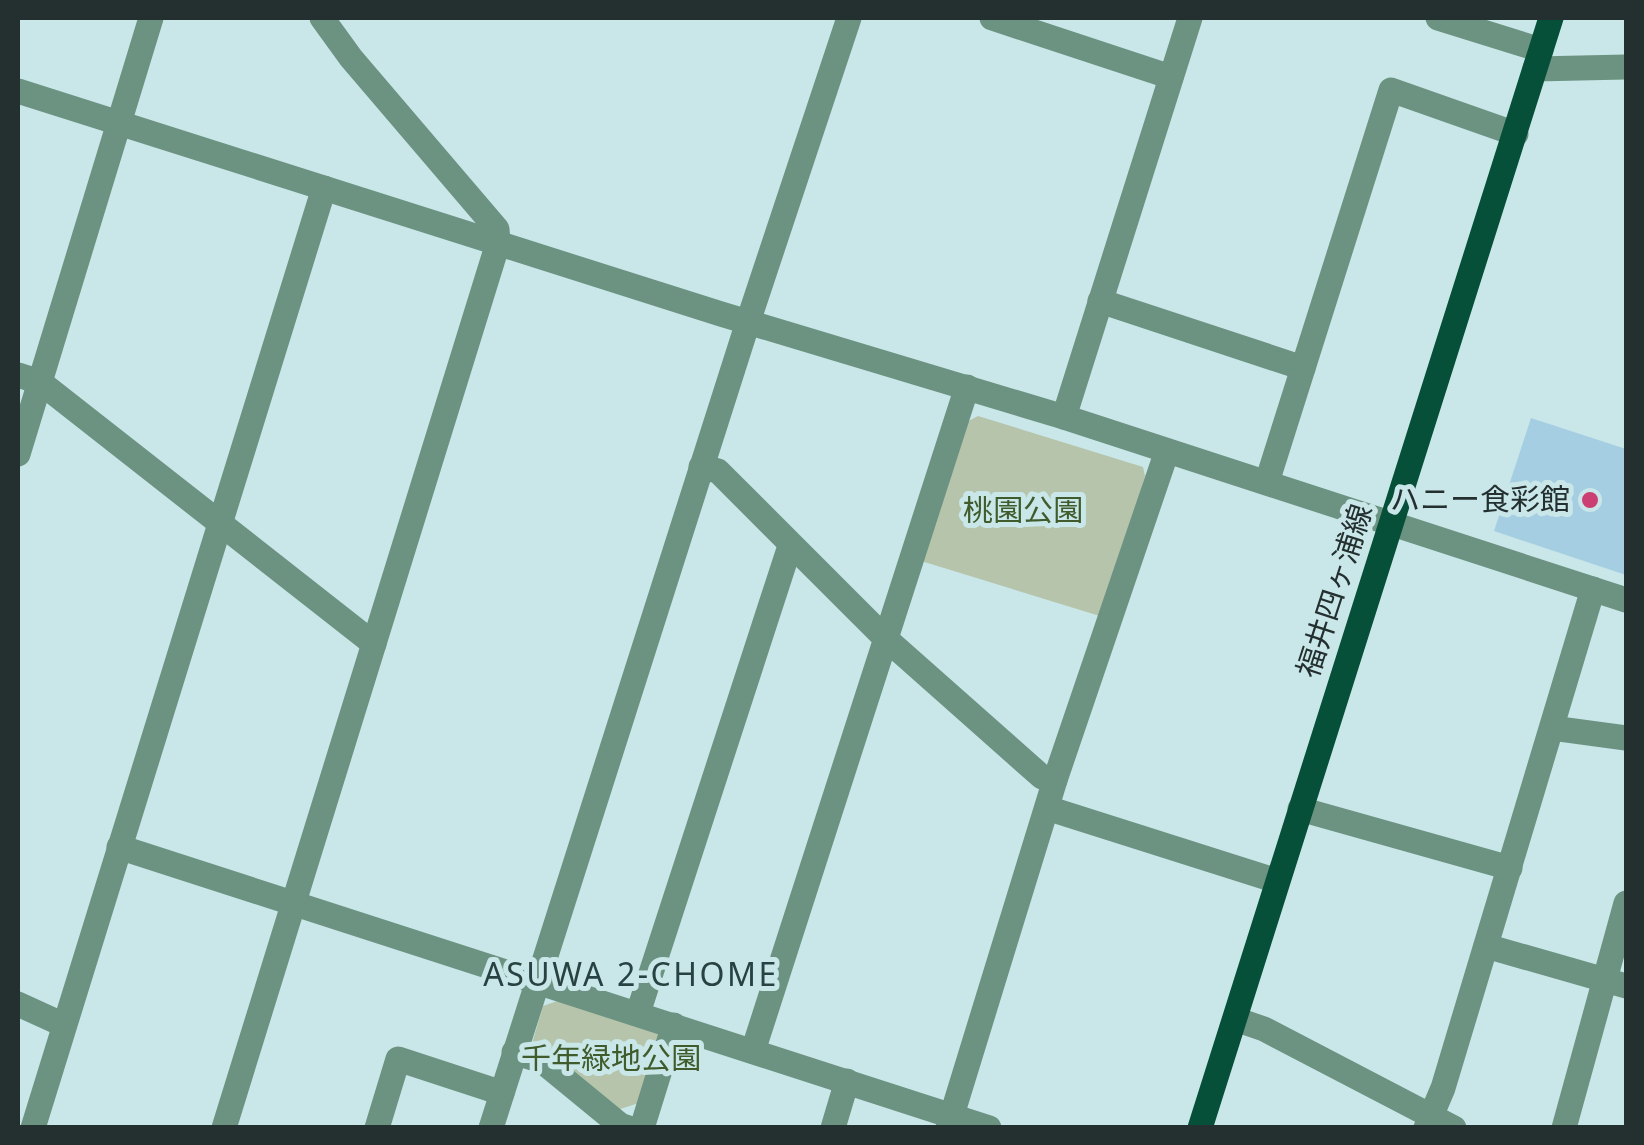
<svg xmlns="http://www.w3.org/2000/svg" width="1644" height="1145" font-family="'Noto Sans','Noto Sans JP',sans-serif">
	<rect width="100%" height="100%" fill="#c9e7e8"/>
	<g fill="#b5c4ab">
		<path d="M978,416L1143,467L1145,476L1103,617L918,560L963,424Z"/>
		<path d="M563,999L664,1029L642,1102L611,1112L531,1047L543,1006Z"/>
	</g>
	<path fill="#a6cee3" d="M1531,418L1626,449V575L1494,531Z"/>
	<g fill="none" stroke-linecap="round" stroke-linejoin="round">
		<g stroke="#6c9382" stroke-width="25">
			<path d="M992,18L1171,77"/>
			<path d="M1438,18L1541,50"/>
			<path d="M1535,69L1626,67"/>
			<path d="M18,91L721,314L1064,417L1626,600"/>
			<path d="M1100,301L1303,368"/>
			<path d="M18,375L40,382L374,644"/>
			<path d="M1064,417L1190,18"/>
			<path d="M18,454L151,18"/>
			<path d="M701,467L718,471L884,637L1042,777L1055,780"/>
			<path d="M1267,482L1391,90L1516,134"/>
			<path d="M1552,728L1626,738"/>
			<path d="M1047,808L1277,881"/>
			<path d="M1300,809L1510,868"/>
			<path d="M119,847L989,1128"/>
			<path d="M1486,946L1626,986"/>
			<path d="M18,1004L64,1025"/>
			<path d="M638,1013L788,552L792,547"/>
			<path d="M1235,1019L1264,1029L1454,1128"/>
			<path d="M753,1051L967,387"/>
			<path d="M514,1052L542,1061L620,1125L629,1128"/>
			<path d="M33,1128L324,188"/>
			<path d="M224,1128L498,243L497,229L351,58L322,18"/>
			<path d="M377,1128L398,1059L502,1093"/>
			<path d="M491,1128L748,322L849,18"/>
			<path d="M642,1128L674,1025"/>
			<path d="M833,1128L847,1081"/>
			<path d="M948,1128L1055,780L1167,451"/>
			<path d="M1426,1128L1443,1088L1593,589"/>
			<path d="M1564,1128L1626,903"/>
		</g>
		<path stroke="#064f39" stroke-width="25" d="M1200,1128L1551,18"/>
	</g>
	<circle fill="#cb3f72" stroke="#c9e7e8" stroke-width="4" cx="1590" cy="500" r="10"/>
	<g text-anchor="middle" stroke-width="10" stroke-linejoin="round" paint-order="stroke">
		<g font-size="30" fill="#242f30" stroke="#c9e7e8" text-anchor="end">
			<text x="1570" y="510">ハニー食彩館</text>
		</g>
		<g font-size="30" fill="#405c2c" stroke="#c9e7e8">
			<text x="1023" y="521">桃園公園</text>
			<text x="611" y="1069">千年緑地公園</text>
		</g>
		<g font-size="30" fill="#242f30" stroke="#c9e7e8">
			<text transform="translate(1335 591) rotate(-72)" y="10">福井四ヶ浦線</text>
		</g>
		<g font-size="32" letter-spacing="2.5" fill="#284242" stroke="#c9e7e8">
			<text x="631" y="986">ASUWA 2-CHOME</text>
		</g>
	</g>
	<rect width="1644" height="1145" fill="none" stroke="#242f30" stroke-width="40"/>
</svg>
